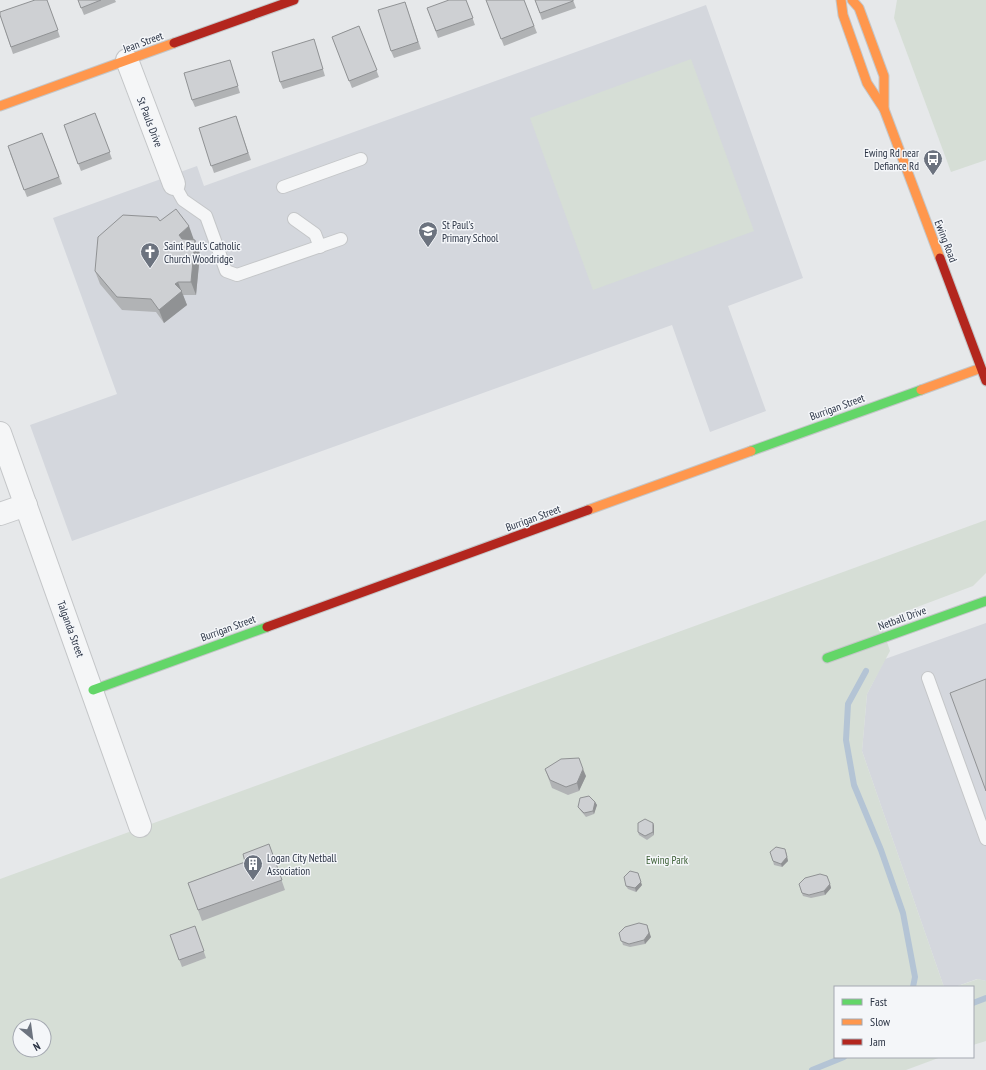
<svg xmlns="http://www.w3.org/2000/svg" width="986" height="1070" font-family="'PT Sans Narrow',sans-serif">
	<rect width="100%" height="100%" fill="#e6e8ea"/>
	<g fill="#d4d7dd">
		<path d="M706,5L803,278L728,306L766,411L710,432L672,325L72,541L30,425L117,394L53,218L197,166L204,186Z"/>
		<path d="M986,623V981L977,979L955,987H944L862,751L867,694L885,659Z"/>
	</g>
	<g fill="#d6ded6" fill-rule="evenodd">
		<path d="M897,0H986V160L951,172L894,18Z"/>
		<path d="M691,59L754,231L593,290L530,118Z"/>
		<path d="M986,520V573L973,586L880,621L890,651L867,694L862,751L944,987H835V1057H941L906,1070H0V879ZM20,1026H44V1050H20Z"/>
		<path d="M978,979L986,981V1041L973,1045V987H955Z"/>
	</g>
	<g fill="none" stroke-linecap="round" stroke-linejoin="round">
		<g stroke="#b4c4d5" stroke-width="6">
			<path d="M866,671L848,704L846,740L854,785L881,850L903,913L915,977L913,987"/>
			<path d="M973,1003L986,998"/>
			<path d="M812,1070L844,1057"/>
		</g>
		<defs>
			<g id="lane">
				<path d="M174,184L183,200L206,216L226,271L237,275L341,239"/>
				<path d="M283,187L361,159"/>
				<path d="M294,219L315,234L320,247"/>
				<path d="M928,678L986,839"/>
			</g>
			<g id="street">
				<path d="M127,60L174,184"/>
				<path d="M0,433L140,826"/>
				<path d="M0,514L26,505"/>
			</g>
			<g id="fast">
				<path d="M751,451L921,390"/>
				<path d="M827,658L986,601"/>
				<path d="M93,690L267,627"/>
			</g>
			<g id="slow">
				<path d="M841,0L843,15L867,83L884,109L940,258"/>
				<path d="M852,0L859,8L884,76V109"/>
				<path d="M0,106L174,43"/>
				<path d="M921,390L981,368"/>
				<path d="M588,510L751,451"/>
			</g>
			<g id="jam">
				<path d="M174,43L294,0"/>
				<path d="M940,258L986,381"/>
				<path d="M267,627L588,510"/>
			</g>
		</defs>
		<use href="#lane" stroke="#c4c6c8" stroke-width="14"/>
		<use href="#street" stroke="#c4c6c8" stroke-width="24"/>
		<use href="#fast" stroke="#c4c6c8" stroke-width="11"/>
		<use href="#slow" stroke="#c4c6c8" stroke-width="11"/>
		<use href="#jam" stroke="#c4c6c8" stroke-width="11"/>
		<use href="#lane" stroke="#f5f6f7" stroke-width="12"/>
		<use href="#street" stroke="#f5f6f7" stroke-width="22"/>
		<use href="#fast" stroke="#63d668" stroke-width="9"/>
		<use href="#slow" stroke="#ff974d" stroke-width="9"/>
		<use href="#jam" stroke="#b3261e" stroke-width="9"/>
	</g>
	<g fill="#b1b3b5">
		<path d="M47,0L60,37L13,54L0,15Z"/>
		<path d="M78,0H115L116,2L84,15Z"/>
		<path d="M466,0L475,25L438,38L427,8Z"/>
		<path d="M486,0H524L537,33L504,46Z"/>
		<path d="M535,0H573L576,8L542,20Z"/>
		<path d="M405,2L421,49L394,58L391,51Z"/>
		<path d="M359,26L379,77L352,88L332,37Z"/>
		<path d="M316,46L325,76L283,89L280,82Z"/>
		<path d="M232,67L240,93L195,107L192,100Z"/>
		<path d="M95,113L112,159L81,171L64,125Z"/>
		<path d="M236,116L251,160L214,173L199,128Z"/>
		<path d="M42,133L62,184L27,197L10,153Z"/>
		<path d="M160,221L195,240L200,254L196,295H183L187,305L164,323L156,312L122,310L100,284L95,271Z"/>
		<path d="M545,769L586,776L579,791L568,795L552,788Z"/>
		<path d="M595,802L597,805L594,814L586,817L580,810L578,807Z"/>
		<path d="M653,823L654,826V835L647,840L639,835L638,832Z"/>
		<path d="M269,844L285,890L202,921L188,883L245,862Z"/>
		<path d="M786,852L788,861L782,867L774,865L773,861Z"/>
		<path d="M827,876L831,888L825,895L811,898L803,896L800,888Z"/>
		<path d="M642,885L636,892L628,889L626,886Z"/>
		<path d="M195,926L206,958L182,967L170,935Z"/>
		<path d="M619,933L651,937L645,944L630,947L623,945Z"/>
	</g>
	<g fill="#909294">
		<path d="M189,226L194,240L184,249L179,235Z"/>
		<path d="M195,240L200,254L196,295L191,282Z"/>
		<path d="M178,282L187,305L164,323L159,310L175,284Z"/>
		<path d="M583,769L586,776L579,791L577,783Z"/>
		<path d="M595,802L597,805L594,814L593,811Z"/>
		<path d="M653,823L654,826V835L653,832Z"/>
		<path d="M786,852L788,861L782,867L781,864Z"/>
		<path d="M638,873L642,885L636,892L635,888Z"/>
		<path d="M830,884L831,888L825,895L824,891Z"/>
		<path d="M647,925L651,937L645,944L644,940Z"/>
	</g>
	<g fill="#ced0d3" stroke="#909294">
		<path d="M35,0H47L58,30L11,47L0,15V12Z"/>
		<path d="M78,0H101L81,8Z"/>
		<path d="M449,0H466L473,18L436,31L427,8Z"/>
		<path d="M486,0H524L534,26L501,39Z"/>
		<path d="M535,0H573V1L540,13Z"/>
		<path d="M405,2L418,42L391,51L378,10Z"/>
		<path d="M359,26L377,70L349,81L332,37Z"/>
		<path d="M314,39L323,69L280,82L272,52Z"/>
		<path d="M230,60L238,86L192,100L184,73Z"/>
		<path d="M95,113L110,152L78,164L64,125Z"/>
		<path d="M236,116L248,153L211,166L199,128Z"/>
		<path d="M42,133L59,177L24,190L8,146Z"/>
		<path d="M176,209L189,226L179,235L182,239L195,240L191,282H178L175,284L182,291L159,310L151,299L117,297L95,271L98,237L123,215L157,217L160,221Z"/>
		<path d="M986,679V791L950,693Z"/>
		<path d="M579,758L583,769L577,783L566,787L550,780L545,769L561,759Z"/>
		<path d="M589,796L595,802L593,811L584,813L578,807L580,798Z"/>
		<path d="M645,819L653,823V832L645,836L638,832V823Z"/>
		<path d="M269,844L282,880L198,910L188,883L245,862L243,854Z"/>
		<path d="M776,847L785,849L787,857L781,864L773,861L770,852Z"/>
		<path d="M630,871L638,873L641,882L635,888L626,886L624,877Z"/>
		<path d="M820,874L827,876L830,884L824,891L809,895L802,893L799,884L805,878Z"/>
		<path d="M639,923L647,925L649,933L644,940L629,944L621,941L619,933L625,927Z"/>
		<path d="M195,926L204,951L179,960L170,935Z"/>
	</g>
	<defs>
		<symbol id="bus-pin" viewBox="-11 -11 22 30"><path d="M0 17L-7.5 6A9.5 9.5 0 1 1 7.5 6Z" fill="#6c737f" stroke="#f4f6f9"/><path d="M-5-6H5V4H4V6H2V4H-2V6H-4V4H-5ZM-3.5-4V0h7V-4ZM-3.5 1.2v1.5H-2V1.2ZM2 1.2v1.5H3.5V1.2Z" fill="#fff"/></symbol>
		<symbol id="school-pin" viewBox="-11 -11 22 30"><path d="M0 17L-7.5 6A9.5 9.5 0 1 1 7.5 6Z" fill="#6c737f" stroke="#f4f6f9"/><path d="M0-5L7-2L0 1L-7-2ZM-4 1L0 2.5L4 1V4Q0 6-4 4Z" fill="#fff"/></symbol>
		<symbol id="church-pin" viewBox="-11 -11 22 30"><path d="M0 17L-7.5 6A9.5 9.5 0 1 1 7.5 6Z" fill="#6c737f" stroke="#f4f6f9"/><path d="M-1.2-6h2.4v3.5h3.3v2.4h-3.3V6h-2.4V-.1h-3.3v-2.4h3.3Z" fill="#fff"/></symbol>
		<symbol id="building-pin" viewBox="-11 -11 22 30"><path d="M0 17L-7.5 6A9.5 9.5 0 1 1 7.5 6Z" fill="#6c737f" stroke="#f4f6f9"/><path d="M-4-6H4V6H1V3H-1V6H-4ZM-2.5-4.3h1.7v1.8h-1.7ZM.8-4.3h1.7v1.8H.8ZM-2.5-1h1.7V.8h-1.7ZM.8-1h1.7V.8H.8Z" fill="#fff"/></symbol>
	</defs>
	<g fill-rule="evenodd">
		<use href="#bus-pin" x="922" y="148" width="22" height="30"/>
		<use href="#school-pin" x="417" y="220" width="22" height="30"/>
		<use href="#church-pin" x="139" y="241" width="22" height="30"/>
		<use href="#building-pin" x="242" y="853" width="22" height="30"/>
	</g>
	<g text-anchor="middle" stroke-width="3" stroke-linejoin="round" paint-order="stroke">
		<g font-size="11" fill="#2b3445" stroke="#f4f6f9">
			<text transform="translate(143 42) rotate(-20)" y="4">Jean Street</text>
			<text transform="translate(150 122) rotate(69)" y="4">St Pauls Drive</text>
			<text transform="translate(946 241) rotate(69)" y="4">Ewing Road</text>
			<text transform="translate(837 407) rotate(-20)" y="4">Burrigan Street</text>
			<text transform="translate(533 518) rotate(-20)" y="4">Burrigan Street</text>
			<text transform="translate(902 618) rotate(-20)" y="4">Netball Drive</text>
			<text transform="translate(228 628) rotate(-20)" y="4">Burrigan Street</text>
			<text transform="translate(71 629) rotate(70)" y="4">Talganda Street</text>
		</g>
		<g font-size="11" fill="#2b3445" stroke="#f4f6f9" text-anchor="start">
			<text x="919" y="157" text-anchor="end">Ewing Rd near<tspan x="919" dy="13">Defiance Rd</tspan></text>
			<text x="442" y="229">St Paul's<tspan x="442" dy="13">Primary School</tspan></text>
			<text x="164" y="250">Saint Paul's Catholic<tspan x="164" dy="13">Church Woodridge</tspan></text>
			<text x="267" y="862">Logan City Netball<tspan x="267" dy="13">Association</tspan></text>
		</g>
		<g font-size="11" fill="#3f6138" stroke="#f4f6f9">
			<text x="667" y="864">Ewing Park</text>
		</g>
	</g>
	<rect x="834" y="986" width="140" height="72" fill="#f4f6f9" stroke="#a4a8b1"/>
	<rect x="842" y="999" width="20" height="6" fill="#63d668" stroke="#a4a8b1"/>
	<text x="870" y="1006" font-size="12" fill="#2b3445">Fast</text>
	<rect x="842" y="1019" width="20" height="6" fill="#ff974d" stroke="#a4a8b1"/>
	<text x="870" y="1026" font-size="12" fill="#2b3445">Slow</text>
	<rect x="842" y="1039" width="20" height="6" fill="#b3261e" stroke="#a4a8b1"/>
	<text x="870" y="1046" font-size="12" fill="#2b3445">Jam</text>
	<g transform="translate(32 1038) rotate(151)"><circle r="19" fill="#f4f6f9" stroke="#a4a8b1"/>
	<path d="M0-3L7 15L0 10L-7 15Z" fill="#6c737f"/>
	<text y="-6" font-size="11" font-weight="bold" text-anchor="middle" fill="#2b3445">N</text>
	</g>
</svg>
